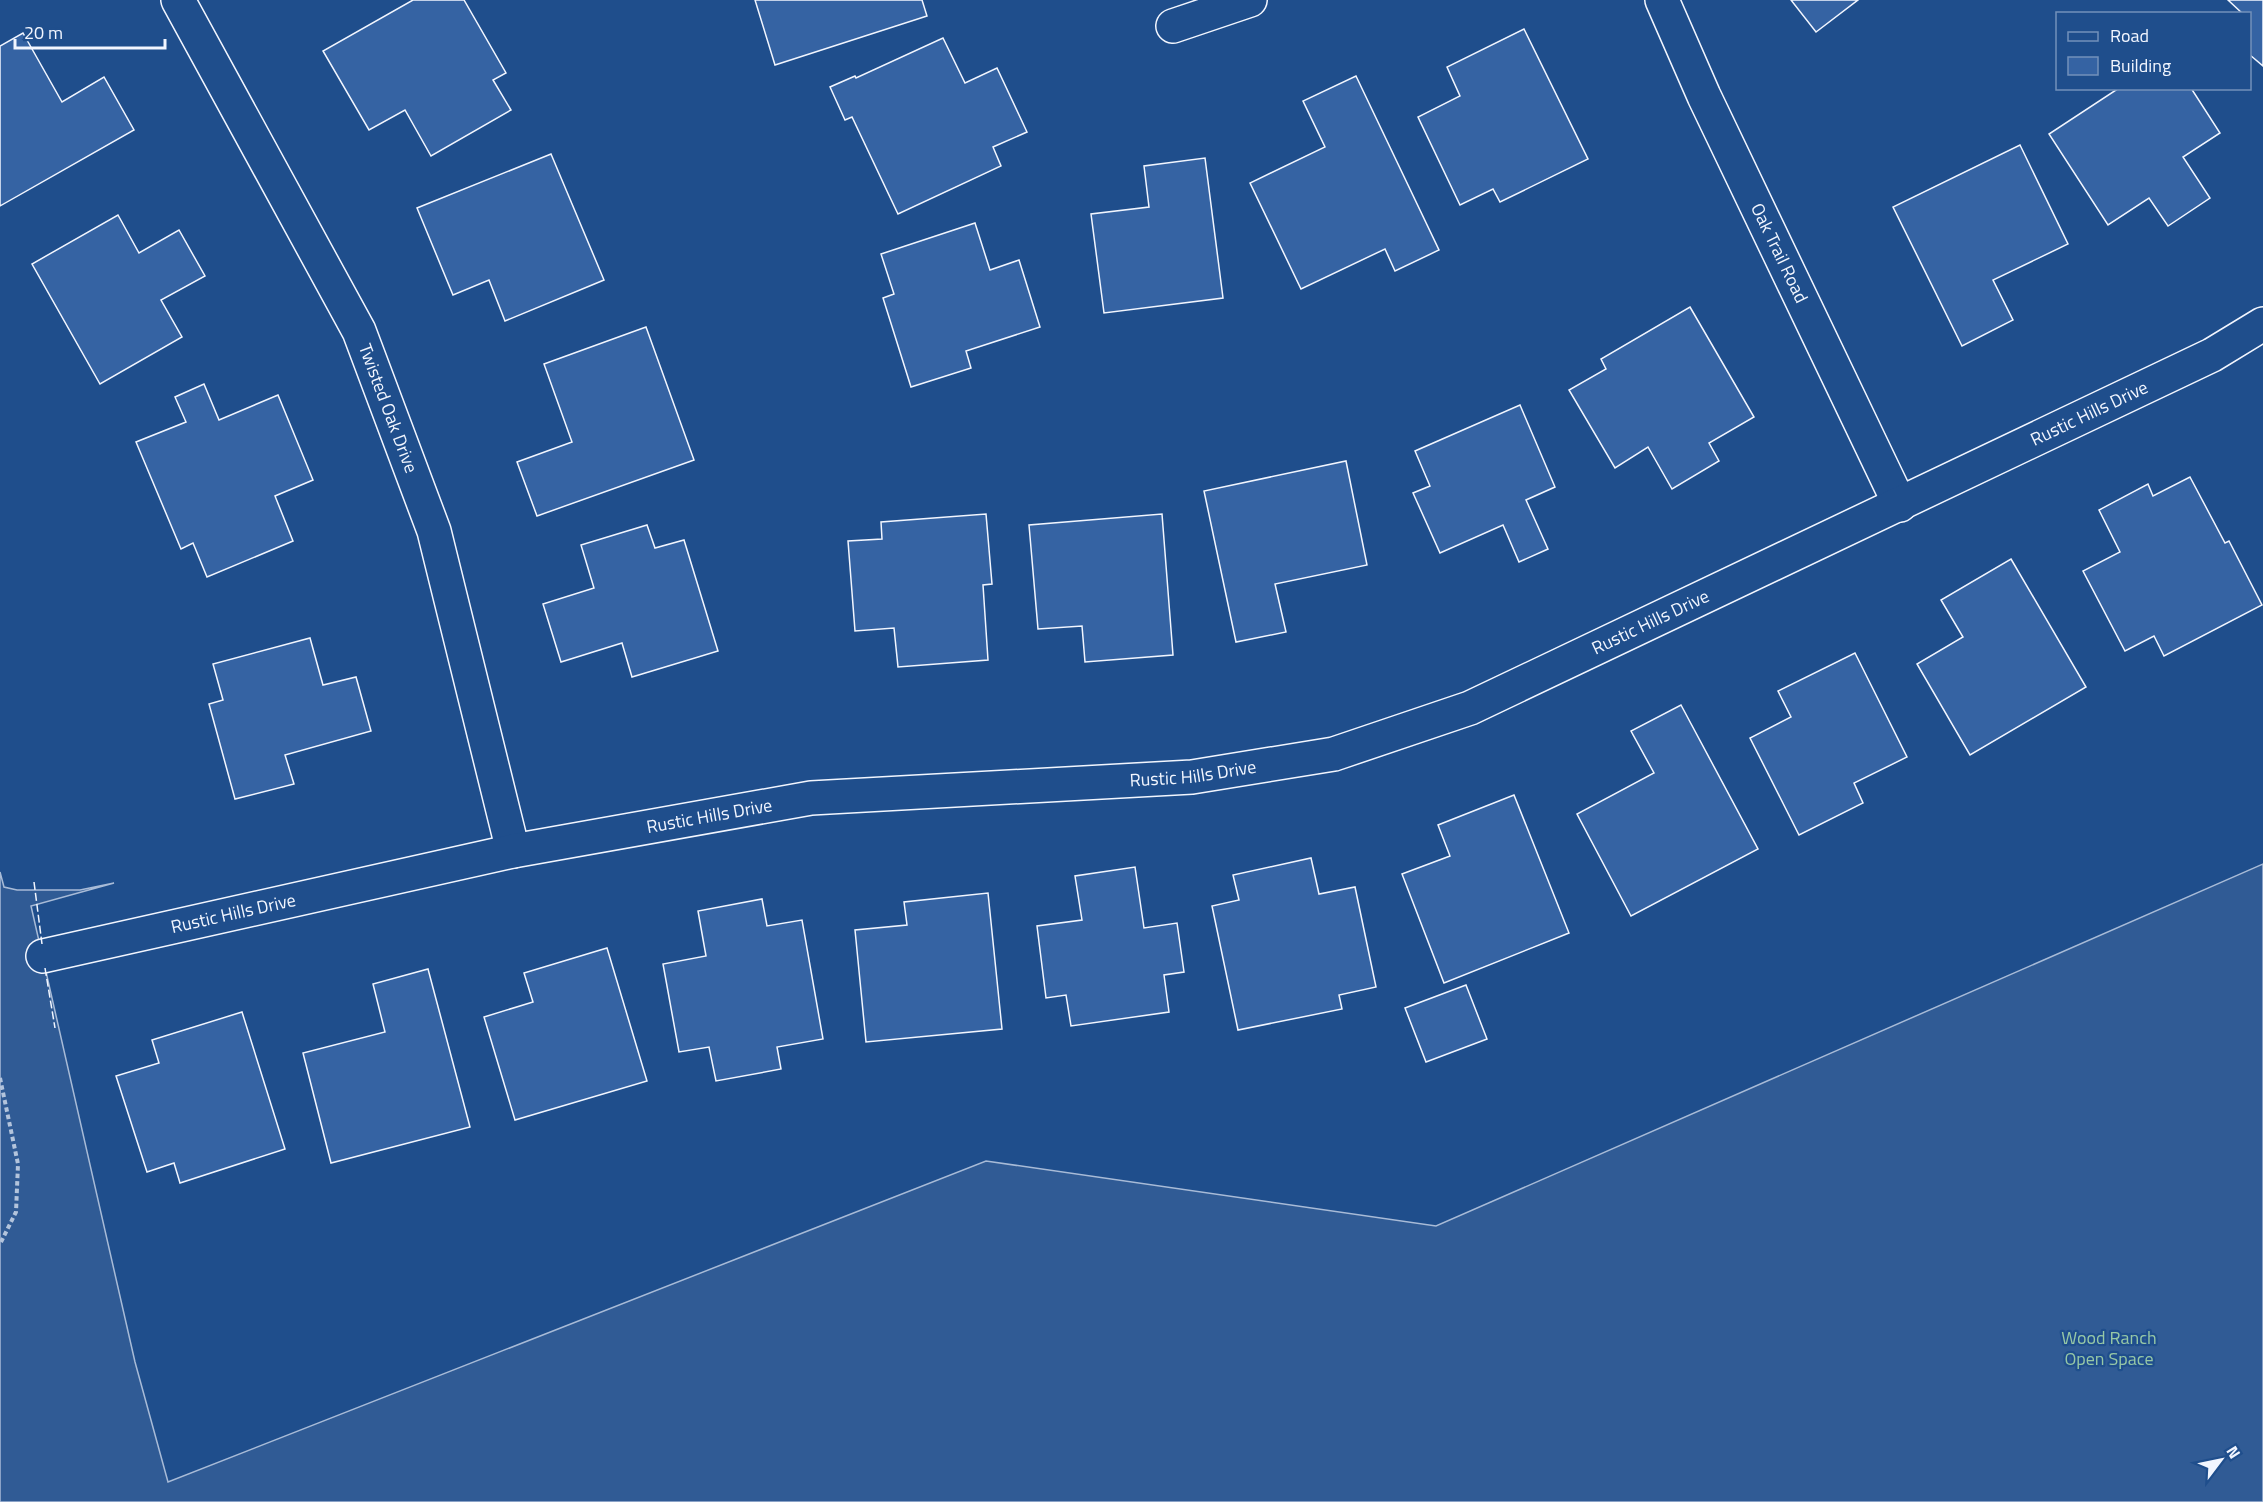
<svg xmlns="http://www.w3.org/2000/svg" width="2263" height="1502" font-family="'Titillium Web',sans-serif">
	<rect width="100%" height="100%" fill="#1f4e8c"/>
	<path fill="#305b95" stroke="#a8bbd7" stroke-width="1.5" d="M2263,864V1502H0V872L4,887L17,890H80L114,883L31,906L135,1362L168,1482L986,1161L1436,1226Z"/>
	<g fill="#3563a3" stroke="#f2f6ff" stroke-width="1.5">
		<path d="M413,0H464L506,73L493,80L511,110L431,156L405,110L369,130L323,51Z"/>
		<path d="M755,0H922L927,16L775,65Z"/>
		<path d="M1791,0H1858L1816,32Z"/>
		<path d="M2228,0H2263V66L2250,55V14H2243Z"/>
		<path d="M1524,29L1588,159L1500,202L1493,189L1460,205L1418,117L1460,96L1447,67Z"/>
		<path d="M23,33L62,102L104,77L134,130L0,206V46Z"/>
		<path d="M943,38L965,83L997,68L1027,132L993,147L1001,166L898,214L852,117L845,120L830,87L855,76L856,78Z"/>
		<path d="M1356,76L1439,250L1395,271L1385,249L1301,289L1250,183L1325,147L1303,101Z"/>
		<path d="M2119,88H2191L2220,133L2183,157L2210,198L2168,226L2149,198L2108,225L2049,134Z"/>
		<path d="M2020,145L2068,244L1993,280L2013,320L1962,346L1893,207Z"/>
		<path d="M551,154L604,280L505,321L489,280L453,295L417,208Z"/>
		<path d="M1205,158L1223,298L1104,313L1091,214L1149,207L1144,166Z"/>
		<path d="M118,215L139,253L179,230L205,276L161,300L182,337L100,384L32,264Z"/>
		<path d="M975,223L990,270L1019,260L1040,327L966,351L971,368L911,387L883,298L894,294L881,254Z"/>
		<path d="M1690,307L1754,417L1709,443L1719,461L1672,489L1648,447L1615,468L1569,390L1606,369L1601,359Z"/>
		<path d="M646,327L694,460L537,516L517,462L572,442L544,364Z"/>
		<path d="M204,384L219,420L278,395L313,480L275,496L293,541L207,577L193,543L181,549L136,442L186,422L175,397Z"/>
		<path d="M1520,405L1555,487L1526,500L1548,549L1519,562L1503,525L1440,553L1413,493L1430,486L1415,451Z"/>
		<path d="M1346,461L1367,565L1275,584L1286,632L1236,642L1204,491Z"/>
		<path d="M2190,477L2225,543L2229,541L2262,605L2164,656L2154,636L2125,651L2083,571L2120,552L2099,510L2148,484L2153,496Z"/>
		<path d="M986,514L992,584L983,585L988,660L898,667L894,628L855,631L848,541L882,539L881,522Z"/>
		<path d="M1162,514L1173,655L1085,662L1082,626L1038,629L1029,525Z"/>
		<path d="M647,525L655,548L684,540L718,651L632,677L622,643L561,662L543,604L594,588L581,545Z"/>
		<path d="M2011,559L2086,687L1970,755L1917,664L1963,637L1941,600Z"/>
		<path d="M310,638L323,685L356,677L371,731L285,755L294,784L235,799L209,704L223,700L213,664Z"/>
		<path d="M1855,653L1907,757L1854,783L1863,803L1799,835L1750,738L1791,717L1778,691Z"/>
		<path d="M1681,705L1758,849L1631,916L1577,814L1654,773L1631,731Z"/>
		<path d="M1514,795L1569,933L1444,983L1402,874L1450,856L1438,825Z"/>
		<path d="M1311,858L1319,894L1355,887L1376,987L1339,995L1342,1009L1238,1030L1212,906L1239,900L1233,875Z"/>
		<path d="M1135,867L1144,928L1177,923L1184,972L1164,975L1169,1012L1071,1026L1066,995L1046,998L1037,926L1082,920L1075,876Z"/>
		<path d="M988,893L1002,1029L866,1042L855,930L907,925L904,902Z"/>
		<path d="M762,899L767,926L802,920L823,1039L777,1047L781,1069L716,1081L709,1047L679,1052L663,964L706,956L698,911Z"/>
		<path d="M607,948L647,1081L515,1120L484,1017L533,1002L524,973Z"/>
		<path d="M428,969L470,1127L331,1163L303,1053L385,1032L373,984Z"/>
		<path d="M1466,985L1487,1039L1426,1062L1405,1008Z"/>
		<path d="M242,1012L285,1149L180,1183L174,1163L147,1172L116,1076L159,1063L152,1040Z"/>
	</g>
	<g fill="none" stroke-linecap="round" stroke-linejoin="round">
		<defs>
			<g id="minor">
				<path id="s1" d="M178,0L359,331L434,531L513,851"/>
				<path id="s2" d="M1662,0L1704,96L1900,505"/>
				<path d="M1173,26L1250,0"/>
				<path id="s3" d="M43,956L513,851L811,798L1192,777L1334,754L1470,708L2212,355L2263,324"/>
			</g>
		</defs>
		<use href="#minor" stroke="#f2f6ff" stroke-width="36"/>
		<path stroke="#b3c4dc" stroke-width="4" stroke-dasharray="4.5 3" stroke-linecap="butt" d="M0,1078L18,1164L16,1212L0,1244"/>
		<use href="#minor" stroke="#1f4e8c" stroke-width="33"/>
		<g stroke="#f2f6ff" stroke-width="1.5" stroke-dasharray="8 3" stroke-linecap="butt">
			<path d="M34,882L42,944"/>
			<path d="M45,968L55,1028"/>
		</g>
	</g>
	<g text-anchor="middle" stroke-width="4.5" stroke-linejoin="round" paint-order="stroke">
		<g font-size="18" fill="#f2f6ff" stroke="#1f4e8c">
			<text dy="6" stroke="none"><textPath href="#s2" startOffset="279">Oak Trail Road</textPath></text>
			<text dy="6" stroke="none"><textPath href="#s1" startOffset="460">Twisted Oak Drive</textPath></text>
			<text dy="6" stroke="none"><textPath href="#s3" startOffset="2139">Rustic Hills Drive</textPath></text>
			<text dy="6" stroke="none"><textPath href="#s3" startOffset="1653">Rustic Hills Drive</textPath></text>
			<text dy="6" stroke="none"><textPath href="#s3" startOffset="1167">Rustic Hills Drive</textPath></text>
			<text dy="6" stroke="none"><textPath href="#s3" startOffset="681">Rustic Hills Drive</textPath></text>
			<text dy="6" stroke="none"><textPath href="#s3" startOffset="195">Rustic Hills Drive</textPath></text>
		</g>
		<g font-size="18" fill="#97c8a6" stroke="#1f4e8c">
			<text x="2109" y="1344">Wood Ranch<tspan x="2109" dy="21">Open Space</tspan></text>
		</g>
	</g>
	<rect x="2056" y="12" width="195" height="78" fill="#1f4e8c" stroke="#7391ba" stroke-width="1.5"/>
	<rect x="2068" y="32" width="30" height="9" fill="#1f4e8c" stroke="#7391ba" stroke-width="1.5"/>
	<text x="2110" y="42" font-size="18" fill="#f2f6ff">Road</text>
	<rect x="2068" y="57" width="30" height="18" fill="#3563a3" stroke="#7391ba" stroke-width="1.5"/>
	<text x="2110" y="72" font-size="18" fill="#f2f6ff">Building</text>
	<g transform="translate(2221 1460) rotate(58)" stroke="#1f4e8c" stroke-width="4.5" paint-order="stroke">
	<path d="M0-4.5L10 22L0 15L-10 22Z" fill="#f2f6ff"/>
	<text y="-9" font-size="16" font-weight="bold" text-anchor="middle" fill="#f2f6ff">N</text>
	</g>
	<path d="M15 39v9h150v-9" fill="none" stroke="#f2f6ff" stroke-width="3"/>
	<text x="24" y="39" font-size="18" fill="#f2f6ff" stroke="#1f4e8c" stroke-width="4.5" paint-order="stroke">20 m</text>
</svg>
